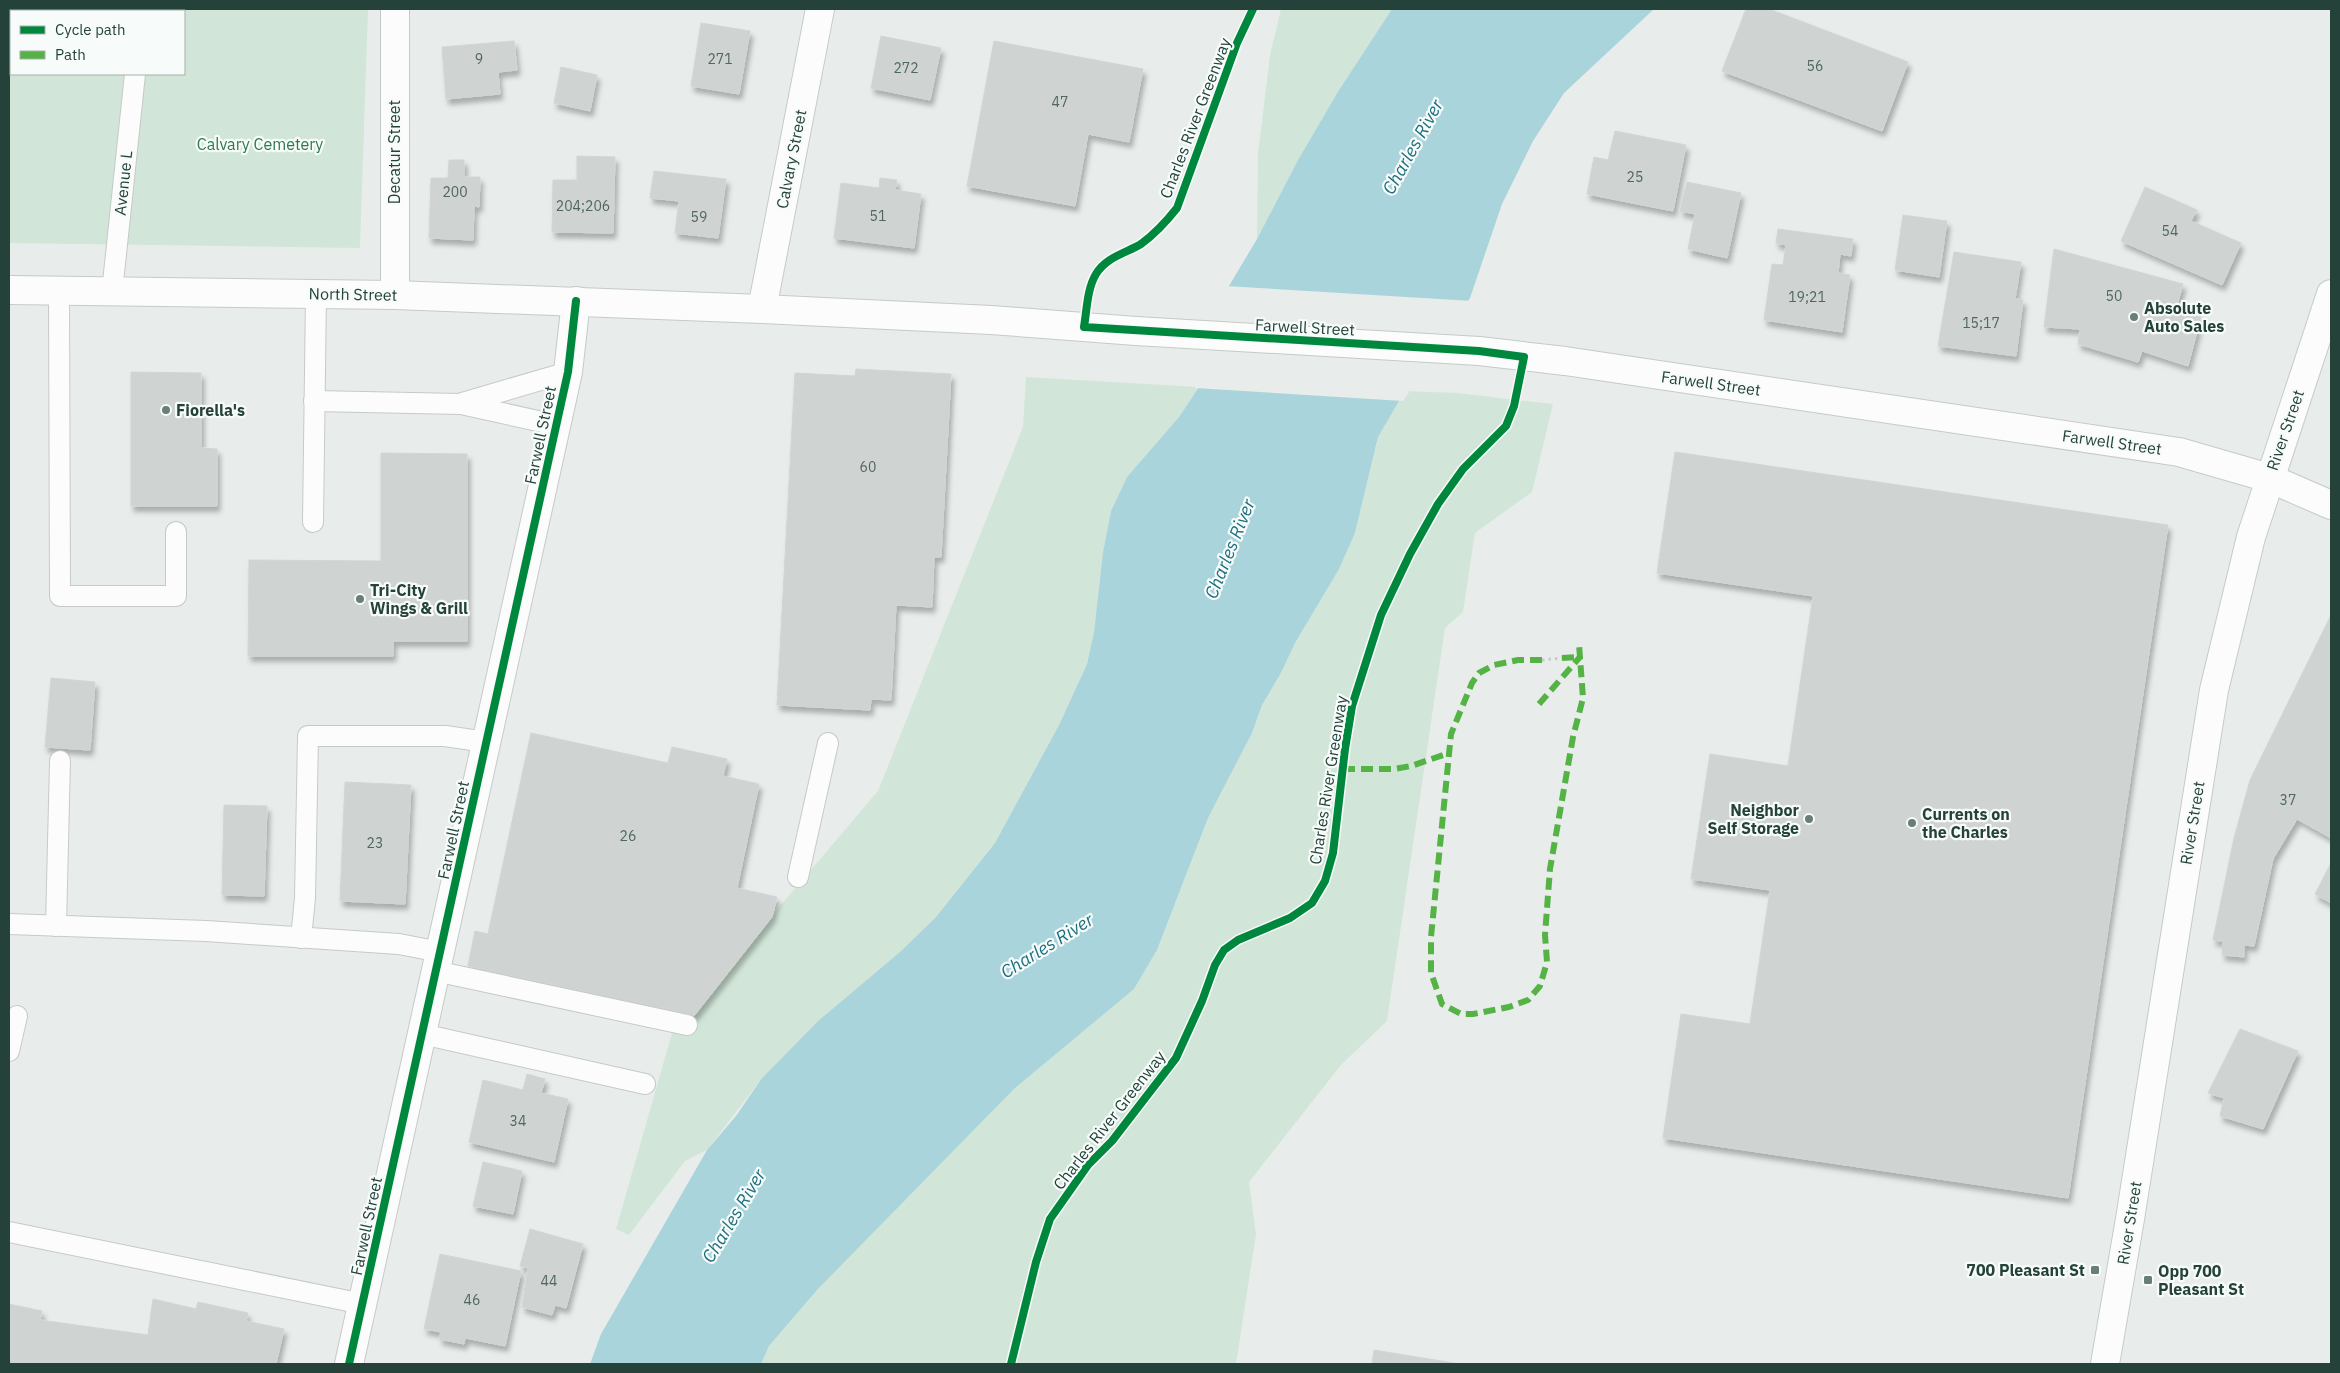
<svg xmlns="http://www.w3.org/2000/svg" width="2340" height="1373" font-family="'IBM Plex Sans',sans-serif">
	<defs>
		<filter id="shadow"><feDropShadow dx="3" dy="5.5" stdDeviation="2.5" flood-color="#0004"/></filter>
	</defs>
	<rect width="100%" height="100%" fill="#e8edeb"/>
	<g fill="#d1e6d8" fill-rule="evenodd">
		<path d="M9,9H368L360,248L9,243ZM11,11H184V74H11Z"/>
		<path d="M1281,9H1392L1339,90L1298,160L1257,239L1258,154L1270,55Z"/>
		<path d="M1026,377L1199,387L1179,417L1127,477L1111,511L1103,552L1094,632L1087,664L1059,725L995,843L936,917L900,952L818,1021L787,1052L762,1078L707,1150L685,1161L629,1235L616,1229L672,1033L878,791L1023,427Z"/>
		<path d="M1405,391L1457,393L1553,404L1532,492L1475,533L1463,612L1445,628L1387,1021L1341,1065L1249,1182L1256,1234L1236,1364H761L769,1346L817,1290L1014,1089L1134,989L1157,950L1208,818L1252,733L1262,705L1281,673L1295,643L1339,568L1355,533L1378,437Z"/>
	</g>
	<path fill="#a9d4db" d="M1392,9H1654L1564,93L1533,141L1502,204L1470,298L1405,391L1378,437L1355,533L1339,569L1295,643L1281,673L1262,705L1252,733L1208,818L1157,950L1134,989L1014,1089L817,1290L769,1346L761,1364H590L601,1334L707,1150L736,1116L762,1078L818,1021L900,952L936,917L995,843L1059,725L1087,664L1094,632L1103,552L1111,511L1127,477L1179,417L1199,387L1226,291L1257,239L1298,160L1339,90Z"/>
	<path fill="#e8edeb" d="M1226,286L1472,301L1403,401L1195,388Z"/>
	<g fill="#cfd4d2" stroke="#d1d6d4" filter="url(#shadow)">
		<path d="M1746,9H1769L1908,62L1882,131L1722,71Z"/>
		<path d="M701,23L750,31L739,94L691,86Z"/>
		<path d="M881,36L941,48L930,100L871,88Z"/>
		<path d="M514,41L517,70L498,72L500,94L446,99L442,47Z"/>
		<path d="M994,41L1143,69L1129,142L1088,134L1075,206L967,186Z"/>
		<path d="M561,67L597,75L590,111L554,103Z"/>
		<path d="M1615,131L1686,145L1673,211L1587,194L1594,157L1608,160Z"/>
		<path d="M577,156L615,157L613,233L552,232L553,180H577Z"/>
		<path d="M449,160H464V177H480L479,207L474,206L473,240L429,238L431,178H448Z"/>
		<path d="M654,171L726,179L718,238L675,233L679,201L650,198Z"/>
		<path d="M880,178L897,180L895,190L921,194L914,248L834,238L841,183L879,188Z"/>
		<path d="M1687,182L1741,193L1727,258L1688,249L1695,214L1680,211Z"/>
		<path d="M2145,187L2197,210L2191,221L2241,243L2222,285L2121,241Z"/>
		<path d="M1903,215L1947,221L1939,277L1895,270Z"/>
		<path d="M1778,229L1853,239L1851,256L1840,254L1838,273L1850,275L1842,332L1764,320L1772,264L1783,265L1786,245L1776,243Z"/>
		<path d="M2054,249L2183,284L2176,309L2201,316L2188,366L2142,351L2138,362L2078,344L2080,329L2044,327Z"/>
		<path d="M1954,252L2021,262L2015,299L2023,300L2016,356L1938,346Z"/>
		<path d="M856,369L951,374L941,557H934L932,607L896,605L891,700L871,699L870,710L777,705L795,373L855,376Z"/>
		<path d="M131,372L201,373V448L217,449V506H131Z"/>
		<path d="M1675,452L2168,525L2068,1198L1663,1138L1681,1014L1750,1024L1770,890L1691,879L1710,754L1788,766L1813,596L1657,573Z"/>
		<path d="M381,453L467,454V641H393V656H248L249,560L381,561Z"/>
		<path d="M2331,615V838L2297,819L2273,859L2254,946L2244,945V957L2222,955L2223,941L2213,940L2234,838L2250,780Z"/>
		<path d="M51,678L95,682L90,750L45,747Z"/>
		<path d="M531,733L668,763L672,747L727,759L723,776L759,784L737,888L777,897L772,917L694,1016L468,966L475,931L488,934Z"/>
		<path d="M345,782L411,785L405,904L340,901Z"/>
		<path d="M224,805L267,806L264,896L222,895Z"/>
		<path d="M2331,863V903L2315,894Z"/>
		<path d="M2240,1029L2298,1051L2263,1129L2220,1116L2224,1098L2208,1093Z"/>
		<path d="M527,1074L545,1079L541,1093L568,1099L554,1162L469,1142L483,1080L523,1090Z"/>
		<path d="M483,1162L522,1171L513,1214L473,1206Z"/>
		<path d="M530,1229L583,1244L566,1308L555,1305L552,1315L522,1307L528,1268L520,1266Z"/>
		<path d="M440,1254L521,1271L505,1346L465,1338L464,1344L439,1339L441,1332L424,1329Z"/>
		<path d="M153,1299L196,1309L198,1302L248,1313L246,1321L284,1329L276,1364H9V1304L42,1311L40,1320L148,1335Z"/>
		<path d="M1374,1350L1460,1364H1372Z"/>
	</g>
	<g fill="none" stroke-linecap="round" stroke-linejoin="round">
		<defs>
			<g id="lane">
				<path d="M141,11L142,9"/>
				<path d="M59,291L60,596H176V532"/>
				<path d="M112,292L135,74"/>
				<path d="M314,401L461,404L556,425"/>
				<path d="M462,403L568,372"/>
				<path d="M313,522L316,294"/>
				<path d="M798,877L828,743"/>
				<path d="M9,924L206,931L399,944L440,952"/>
				<path d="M56,926L60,761"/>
				<path d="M301,938L305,898L308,736H445L486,742"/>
				<path d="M435,971L687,1025"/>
				<path d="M422,1034L645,1084"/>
				<path d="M9,1051L17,1016"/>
				<path d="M9,1232L363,1304"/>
			</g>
			<g id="street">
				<path d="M395,295V9"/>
				<path d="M349,1364L568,372L576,301"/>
			</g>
			<g id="secondary">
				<path d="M9,290L395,295L762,309L991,320L1136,331L1479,351L1565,361L2179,452L2269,478L2331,505"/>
				<path d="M762,309L820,9"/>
				<path d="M2105,1364L2130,1219L2214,690L2251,537L2331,294"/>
			</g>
		</defs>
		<use href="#lane" stroke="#c5cac8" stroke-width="22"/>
		<use href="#street" stroke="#c5cac8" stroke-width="30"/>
		<use href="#secondary" stroke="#c3cbc8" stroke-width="30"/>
		<path stroke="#c3ccca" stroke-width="3" stroke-dasharray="2.5 4" stroke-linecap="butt" d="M1542,660L1562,658"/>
		<use href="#lane" stroke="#fcfcfc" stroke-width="20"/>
		<use href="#street" stroke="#fcfcfc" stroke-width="28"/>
		<use href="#secondary" stroke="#fcfcfc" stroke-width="28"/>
		<g stroke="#55b346" stroke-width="6" stroke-dasharray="12 6" stroke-linecap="butt">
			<path d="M1562,658L1580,657"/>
			<path d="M1542,660H1518L1494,665L1479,673L1472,683L1451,734L1431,937V973L1442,1004L1461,1014H1473L1509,1007L1528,1000L1540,986L1547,962L1545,935L1550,869L1573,737L1583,698L1579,644"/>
			<path d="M1539,704L1580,657"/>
			<path d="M1343,769H1394L1411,766L1449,753"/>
		</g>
		<defs>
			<g id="cycleway">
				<path d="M349,1364L568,372L576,301"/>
				<path d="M1011,1364L1036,1262L1050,1219L1088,1165L1112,1141L1176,1058L1202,1001L1215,965L1224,950L1238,940L1290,918L1312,903L1325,881L1333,853L1345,749L1352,706L1381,615L1410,554L1438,504L1463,469L1506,426L1514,406L1524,357L1479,351L1084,327C1087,309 1087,289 1096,274C1106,257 1126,253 1141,244C1156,233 1166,222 1177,208L1237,43L1253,9"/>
			</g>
		</defs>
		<use href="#cycleway" stroke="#f7fbf9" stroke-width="11"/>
		<use href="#cycleway" stroke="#00873e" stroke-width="8"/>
	</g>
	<g fill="#697e78" stroke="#f7fbf9" stroke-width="2">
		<circle cx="2134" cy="317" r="5"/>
		<circle cx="166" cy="410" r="5"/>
		<circle cx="360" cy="599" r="5"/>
		<circle cx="1809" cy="819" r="5"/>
		<circle cx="1912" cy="823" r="5"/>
		<rect x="2090" y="1265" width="10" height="10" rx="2.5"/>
		<rect x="2143" y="1275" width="10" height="10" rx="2.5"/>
	</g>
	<g text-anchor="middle" stroke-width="4.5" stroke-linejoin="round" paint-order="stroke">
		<g font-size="14" fill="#506761">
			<text x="479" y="64">9</text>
			<text x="720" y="64">271</text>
			<text x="1815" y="71">56</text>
			<text x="906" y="73">272</text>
			<text x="1060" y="107">47</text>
			<text x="1635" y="182">25</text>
			<text x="455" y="197">200</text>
			<text x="583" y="211">204;206</text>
			<text x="878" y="221">51</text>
			<text x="699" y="222">59</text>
			<text x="2170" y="236">54</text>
			<text x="2114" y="301">50</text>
			<text x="1807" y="302">19;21</text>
			<text x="1981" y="328">15;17</text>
			<text x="868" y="472">60</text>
			<text x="2288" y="805">37</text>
			<text x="628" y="841">26</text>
			<text x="375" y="848">23</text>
			<text x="518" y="1126">34</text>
			<text x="549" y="1286">44</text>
			<text x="472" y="1305">46</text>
		</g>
		<g font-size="16" fill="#24423a" stroke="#f7fbf9">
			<text transform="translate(1195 118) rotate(-69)" y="6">Charles River Greenway</text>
			<text transform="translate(394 152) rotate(-90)" y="6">Decatur Street</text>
			<text transform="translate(791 159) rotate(-79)" y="6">Calvary Street</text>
			<text transform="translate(123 183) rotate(-84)" y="6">Avenue L</text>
			<text transform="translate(353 294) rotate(1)" y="6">North Street</text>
			<text transform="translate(1305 327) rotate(3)" y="6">Farwell Street</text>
			<text transform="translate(1711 383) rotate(8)" y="6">Farwell Street</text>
			<text transform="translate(2285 430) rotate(-71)" y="6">River Street</text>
			<text transform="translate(540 435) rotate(-78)" y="6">Farwell Street</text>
			<text transform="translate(2112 442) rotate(8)" y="6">Farwell Street</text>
			<text transform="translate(1328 780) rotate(-81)" y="6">Charles River Greenway</text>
			<text transform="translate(2192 823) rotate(-81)" y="6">River Street</text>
			<text transform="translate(453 830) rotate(-78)" y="6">Farwell Street</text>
			<text transform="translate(1109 1120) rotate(-52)" y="6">Charles River Greenway</text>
			<text transform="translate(2129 1223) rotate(-81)" y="6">River Street</text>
			<text transform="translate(366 1226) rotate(-78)" y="6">Farwell Street</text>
		</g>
		<g font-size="16" fill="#2d7a4b" stroke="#f7fbf9">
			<text x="260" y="150">Calvary Cemetery</text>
		</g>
		<g font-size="16" font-weight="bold" fill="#24423a" stroke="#f7fbf9" text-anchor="start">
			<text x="2144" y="314">Absolute<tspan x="2144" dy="18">Auto Sales</tspan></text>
			<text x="176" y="416">Fiorella's</text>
			<text x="370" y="596">Tri-City<tspan x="370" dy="18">Wings &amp; Grill</tspan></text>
			<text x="1799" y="816" text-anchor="end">Neighbor<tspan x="1799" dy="18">Self Storage</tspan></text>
			<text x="1922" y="820">Currents on<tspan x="1922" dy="18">the Charles</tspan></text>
			<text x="2085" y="1276" text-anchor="end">700 Pleasant St</text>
			<text x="2158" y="1277">Opp 700<tspan x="2158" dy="18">Pleasant St</tspan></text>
		</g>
		<g font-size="18" font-style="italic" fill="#1c6f80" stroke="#f7fbf9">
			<text transform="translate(1413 147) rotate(-61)" y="6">Charles River</text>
			<text transform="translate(1230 549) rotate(-68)" y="6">Charles River</text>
			<text transform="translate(1047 946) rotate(-32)" y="6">Charles River</text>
			<text transform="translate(734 1216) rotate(-59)" y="6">Charles River</text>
		</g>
	</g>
	<rect width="2340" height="1373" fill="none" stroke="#24423a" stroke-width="20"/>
	<rect x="10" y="10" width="175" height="65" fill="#f7fbf9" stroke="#a3b1ad"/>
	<rect x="20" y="26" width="25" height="8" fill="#00873e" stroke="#a3b1ad"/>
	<text x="55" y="35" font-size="15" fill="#24423a">Cycle path</text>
	<rect x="20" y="51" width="25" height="8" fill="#55b346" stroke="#a3b1ad"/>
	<text x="55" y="60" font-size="15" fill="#24423a">Path</text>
</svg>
